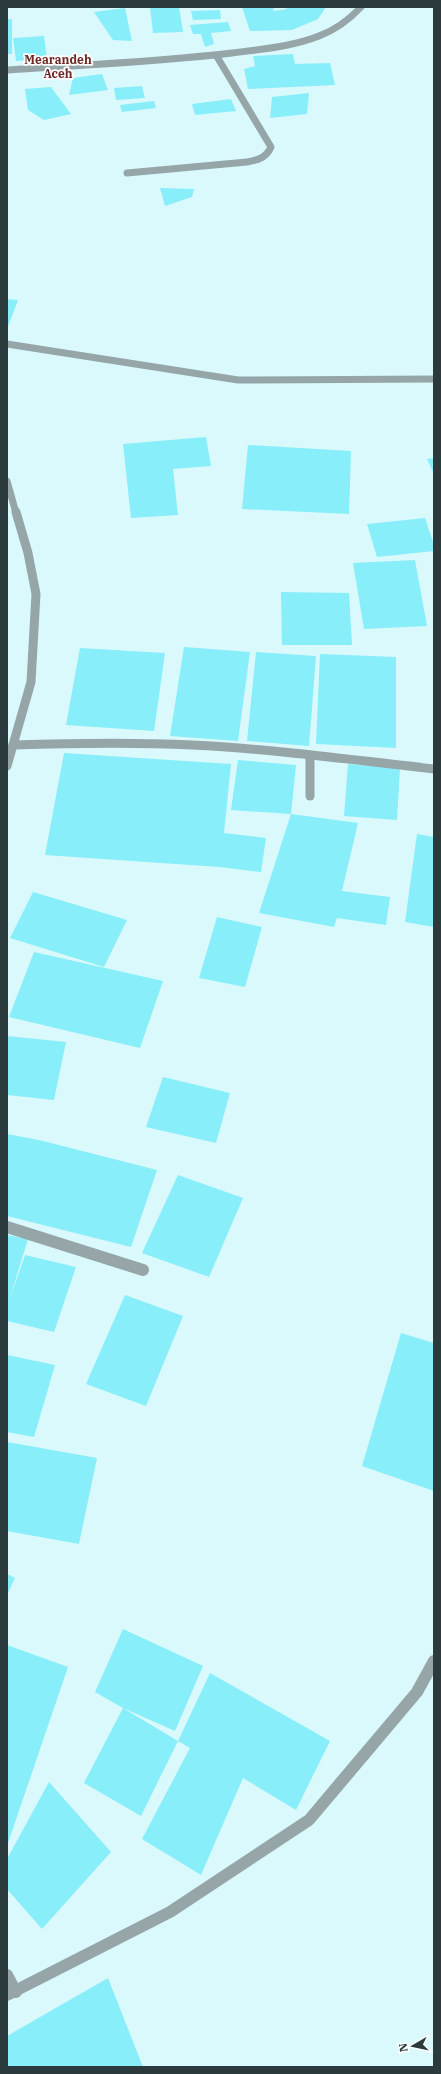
<svg xmlns="http://www.w3.org/2000/svg" width="441" height="2074" font-family="'IBM Plex Serif',serif">
	<rect width="100%" height="100%" fill="#daf9fd"/>
	<g fill="#88eef9">
		<path d="M150,7H179L183,32L153,33Z"/>
		<path d="M242,7H274L273,11L287,9L286,7H326L318,19L292,30L250,31Z"/>
		<path d="M125,8L132,41L113,40L94,12Z"/>
		<path d="M220,10L221,19L193,20L191,11Z"/>
		<rect x="7" y="19" width="5" height="35"/>
		<path d="M228,22L231,31L211,33L214,44L205,47L201,34H193L190,25Z"/>
		<path d="M44,36L47,59L16,61L13,38Z"/>
		<path d="M293,54L295,64L330,63L335,85L248,89L244,69L255,66L253,56Z"/>
		<path d="M102,74L108,90L69,95L73,78Z"/>
		<path d="M142,86L145,98L116,100L114,88Z"/>
		<path d="M51,87L71,114L44,120L28,110L25,89Z"/>
		<path d="M309,93L307,114L270,118L272,97Z"/>
		<path d="M231,99L236,111L195,115L192,104Z"/>
		<path d="M154,101L156,108L122,112L120,105Z"/>
		<path d="M160,188L194,189L192,197L165,206Z"/>
		<path d="M7,299L18,300L7,329Z"/>
		<path d="M206,437L211,466L173,469L178,515L131,518L123,444Z"/>
		<path d="M248,445L351,451L349,514L242,509Z"/>
		<path d="M434,458V474L427,459Z"/>
		<path d="M425,518L434,545V551L377,557L367,524Z"/>
		<path d="M415,560L427,626L364,629L353,563Z"/>
		<path d="M281,592L349,593L352,645H282Z"/>
		<path d="M184,647L250,652L238,741L170,736Z"/>
		<path d="M80,648L165,653L154,731L66,725Z"/>
		<path d="M256,652L316,656L309,746L247,741Z"/>
		<path d="M320,654L396,657V748L316,744Z"/>
		<path d="M64,753L231,764L224,833L266,838L261,872L219,867L45,855Z"/>
		<path d="M238,760L296,765L291,814L358,823L342,891L390,897L386,925L337,918L334,927L259,913L291,814L231,810Z"/>
		<path d="M348,764L400,768L397,820L344,816Z"/>
		<path d="M417,834L434,837V927L405,922Z"/>
		<path d="M33,892L127,920L104,967L10,938Z"/>
		<path d="M217,917L262,927L245,987L199,978Z"/>
		<path d="M34,952L163,981L140,1048L9,1017Z"/>
		<path d="M7,1036L66,1042L54,1100L7,1095Z"/>
		<path d="M163,1077L230,1093L216,1143L146,1127Z"/>
		<path d="M7,1134L39,1140L157,1170L131,1247L7,1216Z"/>
		<path d="M178,1175L243,1198L209,1277L142,1253Z"/>
		<path d="M7,1235L28,1239L9,1301L25,1255L76,1267L54,1332L7,1321Z"/>
		<path d="M125,1295L183,1316L146,1406L86,1384Z"/>
		<path d="M401,1333L434,1343V1491L362,1466Z"/>
		<path d="M7,1355L55,1365L34,1437L7,1432Z"/>
		<path d="M7,1442L97,1458L79,1544L7,1531Z"/>
		<path d="M7,1574L15,1578L7,1595Z"/>
		<path d="M123,1629L203,1666L175,1731L123,1708L178,1741L141,1816L84,1783L123,1708L95,1692Z"/>
		<path d="M7,1645L68,1667L7,1846Z"/>
		<path d="M210,1673L330,1741L296,1810L243,1778L201,1875L142,1839L190,1748L178,1741Z"/>
		<path d="M49,1782L111,1852L42,1929L7,1889V1859Z"/>
		<path d="M108,1978L143,2067H7V2036Z"/>
	</g>
	<g fill="none" stroke-linecap="round" stroke-linejoin="round">
		<g stroke="#96a6a8" stroke-width="7">
			<path d="M7,70C82,65 157,62 232,53C261,49 291,47 319,36C335,30 349,20 361,7"/>
			<path d="M127,173L247,162C258,160 266,158 271,147L216,55"/>
			<path d="M7,344L238,380L434,379"/>
			<path d="M7,481L16,513"/>
		</g>
		<g stroke="#96a6a8" stroke-width="9">
			<path d="M13,745C73,743 132,742 192,745C273,749 354,760 434,769"/>
			<path d="M310,756V796"/>
			<path d="M7,766L31,682L36,594L28,553L16,512"/>
		</g>
		<g stroke="#96a6a8" stroke-width="12">
			<path d="M7,1227L143,1270"/>
			<path d="M7,1975L16,1992"/>
			<path d="M7,1995L170,1912L309,1820L417,1692L434,1661"/>
		</g>
	</g>
	<g text-anchor="middle" stroke-width="3.5" stroke-linejoin="round" paint-order="stroke">
		<g font-size="12" font-weight="bold" fill="#6e2826" stroke="#fff">
			<text x="58" y="64">Mearandeh<tspan x="58" dy="14">Aceh</tspan></text>
		</g>
	</g>
	<rect width="441" height="2074" fill="none" stroke="#2b3a3c" stroke-width="16"/>
	<g transform="translate(413 2046) rotate(261)" stroke="#ffffff" stroke-width="3" paint-order="stroke">
	<path d="M0-3L7 15L0 10L-7 15Z" fill="#2b3a3c"/>
	<text y="-6" font-size="11" font-weight="bold" text-anchor="middle" fill="#2b3a3c">N</text>
	</g>
</svg>
